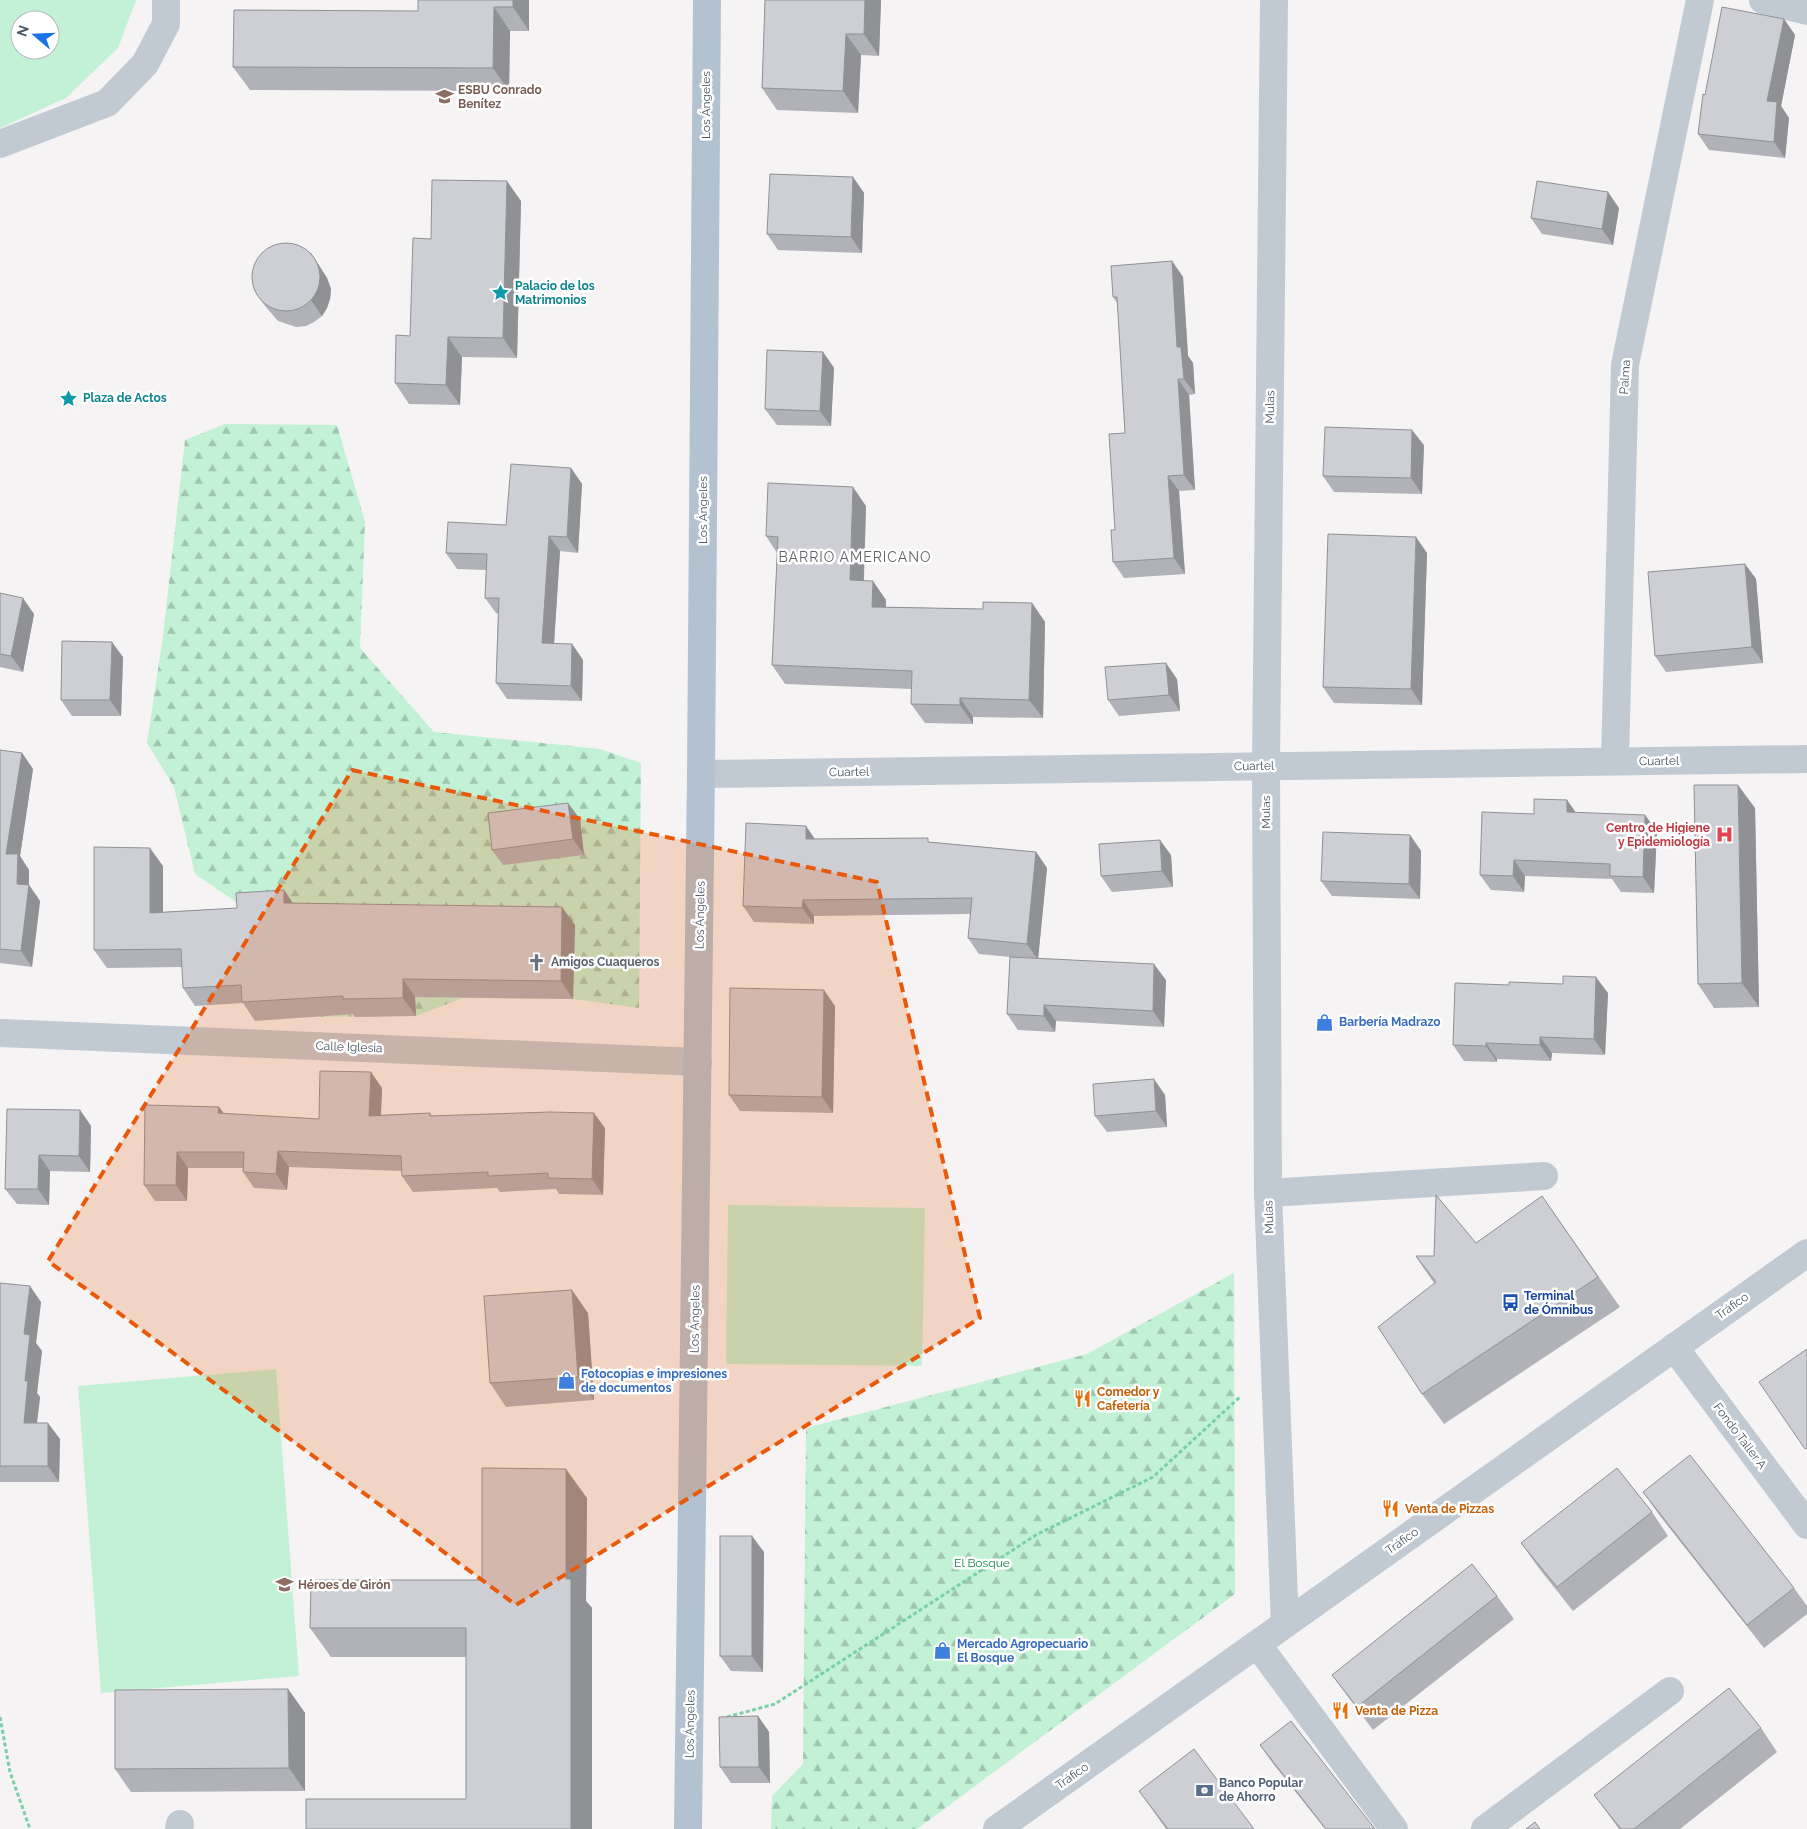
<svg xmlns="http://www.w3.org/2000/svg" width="1807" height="1829" font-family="Raleway,sans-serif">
	<defs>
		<pattern id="forest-firs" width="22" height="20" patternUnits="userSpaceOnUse" patternTransform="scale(1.25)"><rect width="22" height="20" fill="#c3f1d5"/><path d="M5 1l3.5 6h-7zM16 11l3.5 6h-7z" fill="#a0c6b0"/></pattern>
	</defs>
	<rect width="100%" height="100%" fill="#f5f3f3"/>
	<g fill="url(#forest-firs)">
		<path d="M225,424L337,425L365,522L360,648L434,732L600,749L641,763L639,1008L573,999L463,998L416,1016L308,1017L302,908L249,911L195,874L174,787L147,743L163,636L185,440Z"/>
		<path d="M1234,1273L1235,1594L917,1829H771L772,1796L803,1764L806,1428L1087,1354Z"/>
	</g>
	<g fill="#c3f1d5" fill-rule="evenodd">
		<path d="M0,0H136L118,48L66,98L0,128ZM20,20H50V50H20Z"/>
		<path d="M728,1205L925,1208L922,1366L726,1364Z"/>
		<path d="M276,1369L299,1676L101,1693L78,1386Z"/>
	</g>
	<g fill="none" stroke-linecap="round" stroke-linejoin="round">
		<g stroke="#7ad0a6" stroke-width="3" stroke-dasharray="4 2.5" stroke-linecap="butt">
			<path d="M0,1717L10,1772L30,1829"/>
			<path d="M727,1717L775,1704L1036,1535L1153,1477L1241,1396"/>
		</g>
		<g stroke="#c1cad2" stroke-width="28">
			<path d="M1274,0L1266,766L1268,1193L1285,1624"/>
			<path d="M1763,0L1807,11"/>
			<path d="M0,144L107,103L145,64L166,24V0"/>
			<path d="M1615,761L1625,365L1700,0"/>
			<path d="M701,774L1807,759"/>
			<path d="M0,1033L698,1062"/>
			<path d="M1268,1193L1544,1176"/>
			<path d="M1674,1347L1807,1525"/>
			<path d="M1257,1644L1394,1829"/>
			<path d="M179,1829L180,1824"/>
			<path d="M997,1829L1807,1253"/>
			<path d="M1485,1829L1670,1691"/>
		</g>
		<path stroke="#b3c2d1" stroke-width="28" d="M688,1829L701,774L707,0"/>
	</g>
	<g fill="#b0b2b7">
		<path d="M418,0H529V31H510L509,91L250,90L233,67L418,11Z"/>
		<path d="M765,0H881L879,56L861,55L858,113L777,110L762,88Z"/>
		<path d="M1784,19L1795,35L1781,106L1789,118L1785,158L1709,150L1698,134L1705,95Z"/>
		<path d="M853,177L864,193L862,253L778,250L767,234Z"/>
		<path d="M521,201L517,358L462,357L460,405L409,404L395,383L410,336L431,239Z"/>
		<path d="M1619,208L1613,245L1542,234L1531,218Z"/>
		<path d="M311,253L327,278L331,289L330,299L327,308L322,316L314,322L306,326L296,327L278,321L265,306L254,290Z"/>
		<path d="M1172,261L1183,277L1188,356L1193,363L1195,394L1189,395L1195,490L1179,491L1185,574L1124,578L1113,562L1115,530L1125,433L1118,304L1113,297Z"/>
		<path d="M823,352L834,368L831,426L777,425L765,409Z"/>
		<path d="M1424,445L1422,494L1334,492L1323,476Z"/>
		<path d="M571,468L582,484L578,553L560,551L554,644H572L583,660L582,701L507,699L496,683L498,614L496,613L485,598L486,570L457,569L446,553L506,525Z"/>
		<path d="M866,506L864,581L886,600V607L983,609L1032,603L1045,622L1043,718L973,717V724L925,723L911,704L912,689L785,684L772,665L777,553L766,536Z"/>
		<path d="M1427,553L1422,705L1334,703L1323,687Z"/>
		<path d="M1745,564L1756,579L1763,663L1666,672L1655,656Z"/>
		<path d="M0,593L34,614L23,672L0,667Z"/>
		<path d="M123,657L121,716H72L61,700Z"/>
		<path d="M1177,679L1180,711L1119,716L1108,700Z"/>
		<path d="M0,750L22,753L33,769L20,856L29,870V885L40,901L32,967L0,963Z"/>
		<path d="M1567,800L1576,813L1657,831L1654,893L1621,892L1612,879L1525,876L1524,892L1491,890L1480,875L1534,814Z"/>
		<path d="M1755,808L1759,1007L1714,1008L1698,984Z"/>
		<path d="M580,819L584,855L503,865L492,850Z"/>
		<path d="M1410,835L1421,851L1420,899L1332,896L1321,881Z"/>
		<path d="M816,839L931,842L1036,852L1047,868L1038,958L1166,980L1164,1027L1056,1021L1055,1032L1018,1030L1007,1014L1010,957L979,954L968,938L971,914L814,916V924L754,922L743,906Z"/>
		<path d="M1171,855L1173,887L1112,892L1101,876Z"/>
		<path d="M163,866V912L237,908L284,890L293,903L575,925L573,999L415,997L416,1016L355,1017L353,1014L255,1021L243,1003L195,1006L183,988L182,967L107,968L94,950Z"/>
		<path d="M1509,985L1608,993L1605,1055L1552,1053L1551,1061L1497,1059V1062L1464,1061L1453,1045Z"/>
		<path d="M835,1006L833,1113L740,1111L729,1095Z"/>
		<path d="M382,1088L381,1115L430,1113L432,1116L605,1128L603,1195L559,1194L556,1189L500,1192L497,1188L413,1192L402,1176V1171L289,1167L287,1190L254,1188L243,1172V1168H188L187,1201H155L144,1185L219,1107L224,1114L319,1119Z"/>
		<path d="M1165,1095L1167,1127L1107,1132L1095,1116Z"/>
		<path d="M80,1110L91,1126L90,1172L50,1171L49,1205L17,1204L5,1189Z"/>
		<path d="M1542,1196L1620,1307L1444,1424L1422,1394L1434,1283L1416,1257L1434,1256L1476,1243Z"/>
		<path d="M0,1283L41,1302L36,1343L42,1351L37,1393L40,1397L37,1423L60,1439L59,1482H0Z"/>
		<path d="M588,1313L594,1400L506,1407L490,1383Z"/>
		<path d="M1643,1492L1794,1588L1807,1606V1614L1764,1648L1660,1516Z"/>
		<path d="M587,1498L586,1601L592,1608V1829H306L466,1799V1657H331L310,1628L482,1580Z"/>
		<path d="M1652,1512L1668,1536L1573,1611L1538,1567L1521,1543Z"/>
		<path d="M764,1552L763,1672L731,1671L720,1656Z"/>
		<path d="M1497,1596L1514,1619L1373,1730L1349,1698L1332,1675Z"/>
		<path d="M288,1689L305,1713V1791L131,1792L115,1769Z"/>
		<path d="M758,1716L769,1732L770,1783H731L720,1767Z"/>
		<path d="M1761,1728L1777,1752L1680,1829H1619L1594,1795Z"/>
		<path d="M1260,1745L1375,1829H1325L1271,1761Z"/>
		<path d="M1139,1791L1254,1829H1166Z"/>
	</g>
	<g fill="#909195">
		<path d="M513,0H529V31L513,7Z"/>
		<path d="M865,0H881L879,56L864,34Z"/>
		<path d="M494,7L510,31L509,91L493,68Z"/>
		<path d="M1784,19L1795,35L1781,106L1789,118L1785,158L1774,142L1767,101Z"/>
		<path d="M846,34L861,55L858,113L843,91Z"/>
		<path d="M853,177L864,193L862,253L851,237Z"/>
		<path d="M507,181L521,201L517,358L503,338Z"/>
		<path d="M1608,192L1619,208L1613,245L1602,229Z"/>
		<path d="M311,253L327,278L331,289L330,299L327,308L322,316L311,300Z"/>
		<path d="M1172,261L1183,277L1188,356L1193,363L1195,394L1184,379L1177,347Z"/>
		<path d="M448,337L462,357L460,405L446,385Z"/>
		<path d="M823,352L834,368L831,426L820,411Z"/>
		<path d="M1178,379L1189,395L1195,490L1184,475Z"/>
		<path d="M1412,430L1424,445L1422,494L1411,478Z"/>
		<path d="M571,468L582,484L578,553L567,537Z"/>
		<path d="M1168,476L1179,491L1185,574L1174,558Z"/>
		<path d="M853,487L866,506L863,599L850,580Z"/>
		<path d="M549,536L560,551L553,659L542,643Z"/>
		<path d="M1416,537L1427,553L1422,705L1411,689Z"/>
		<path d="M1745,564L1756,579L1763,663L1752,647Z"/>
		<path d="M873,581L886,600L885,626L872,607Z"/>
		<path d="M23,598L34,614L23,672L11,656Z"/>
		<path d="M1032,603L1045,622L1043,718L1029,700Z"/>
		<path d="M112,642L123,657L121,716L110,700Z"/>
		<path d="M572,644L583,660L582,701L571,686Z"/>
		<path d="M1166,663L1177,679L1180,711L1169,695Z"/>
		<path d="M960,698L973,717V724L960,705Z"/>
		<path d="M22,753L33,769L20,856L29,870V890V885L40,901L32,967L21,951L17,884L6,854Z"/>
		<path d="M1738,785L1755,808L1759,1007L1742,983Z"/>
		<path d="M1567,800L1578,816L1567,812Z"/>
		<path d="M568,803L580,819L584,855L573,839Z"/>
		<path d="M1645,815L1657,831L1654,893L1643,877Z"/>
		<path d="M806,826L817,842L806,839Z"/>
		<path d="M1410,835L1421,851L1420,899L1409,884Z"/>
		<path d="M1160,840L1171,855L1173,887L1162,871Z"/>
		<path d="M150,848L163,866V931L150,913Z"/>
		<path d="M1036,852L1047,868L1038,960L1027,944Z"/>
		<path d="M1514,860L1525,876L1524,892L1513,876Z"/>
		<path d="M284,890L296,908L284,903Z"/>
		<path d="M803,900L814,916V924L802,908Z"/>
		<path d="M562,907L575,925L573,999L561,981Z"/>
		<path d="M1154,964L1166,980L1164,1027L1153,1011Z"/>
		<path d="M1596,977L1608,993L1605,1055L1594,1039Z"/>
		<path d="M403,979L415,997L416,1016L403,998Z"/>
		<path d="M824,990L835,1006L833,1113L822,1097Z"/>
		<path d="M1044,1005L1056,1021L1055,1032L1044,1016Z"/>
		<path d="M1540,1037L1552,1053L1551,1061L1540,1045Z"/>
		<path d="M1486,1043L1497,1059V1062L1486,1046Z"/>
		<path d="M371,1072L382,1088L380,1132L369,1116Z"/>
		<path d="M1154,1079L1165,1095L1167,1127L1156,1111Z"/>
		<path d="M219,1107L230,1122L218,1113Z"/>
		<path d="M80,1110L91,1126L90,1172L79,1156Z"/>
		<path d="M594,1113L605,1128L603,1195L592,1179Z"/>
		<path d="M278,1151L289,1167L287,1190L276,1174Z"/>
		<path d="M177,1152L188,1168L187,1201L176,1185Z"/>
		<path d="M39,1155L50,1171L49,1205L38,1189Z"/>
		<path d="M30,1286L41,1302L36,1343L42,1351L37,1393L40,1397L35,1438L24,1423L25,1381L24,1334Z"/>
		<path d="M572,1290L588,1313L594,1400L578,1377Z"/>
		<path d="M48,1423L60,1439L59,1482L48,1466Z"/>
		<path d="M566,1469L587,1498L586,1601L592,1608V1829H571L566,1579Z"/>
		<path d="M752,1536L764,1552L763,1672L752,1656Z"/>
		<path d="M288,1689L305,1713V1791L289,1768Z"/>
		<path d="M758,1716L769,1732L770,1783L759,1767Z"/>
	</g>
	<g fill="#cdcfd5" stroke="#909195">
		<path d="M418,0H513V7H494L493,68L233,67L234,10L418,11Z"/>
		<path d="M765,0H865L864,34H846L843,91L762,88Z"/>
		<path d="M1722,7L1784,19L1767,101L1777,102L1774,142L1698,134L1703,94L1705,95Z"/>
		<path d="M770,174L853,177L851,237L767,234Z"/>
		<path d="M432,180L507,181L503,338L448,337L446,385L395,383L396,335L410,336L413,238L431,239Z"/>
		<path d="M1537,181L1608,192L1602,229L1531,218Z"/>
		<circle cx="286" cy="277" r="34"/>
		<path d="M1172,261L1177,347H1181L1184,379H1178L1184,475L1168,476L1174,558L1113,562L1111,530H1115L1109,434L1125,433L1117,297H1113L1111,266Z"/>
		<path d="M767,350L823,352L820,411L765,409Z"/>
		<path d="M1325,427L1412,430L1411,478L1323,476Z"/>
		<path d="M511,464L571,468L567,537L549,536L542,643L572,644L571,686L496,683L499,598H485L487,554L446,553L448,522L506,525Z"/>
		<path d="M768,483L853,487L850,580L873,581L872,607L983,609V602L1032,603L1029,700L960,698V705L911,704L912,671L772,665L778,537L766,536Z"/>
		<path d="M1328,534L1416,537L1411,689L1323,687Z"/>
		<path d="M1745,564L1752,647L1655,656L1648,572Z"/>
		<path d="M0,593L23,598L11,656L0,654Z"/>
		<path d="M62,641L112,642L110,700H61Z"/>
		<path d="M1166,663L1169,695L1108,700L1105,667Z"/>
		<path d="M0,750L22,753L6,854H18L17,884L29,885L21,951L0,949Z"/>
		<path d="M1694,785H1738L1742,983L1698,984Z"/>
		<path d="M1534,799L1567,800V812L1645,815L1643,877L1610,876V864L1514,860L1513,876L1480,875L1482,812L1534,814Z"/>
		<path d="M568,803L573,839L492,850L488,813Z"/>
		<path d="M746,823L806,826V839L928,838V842L1036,852L1027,944L968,938L972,898L803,900L802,908L743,906Z"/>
		<path d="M1323,832L1410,835L1409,884L1321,881Z"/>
		<path d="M1160,840L1162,871L1101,876L1099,844Z"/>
		<path d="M94,847L150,848V913L237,908L236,893L284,890V903L562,907L561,981L403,979V998L343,999V996L242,1002L241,985L183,988L181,949L94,950Z"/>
		<path d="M1010,957L1154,964L1153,1011L1044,1005V1016L1007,1014Z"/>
		<path d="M1563,976L1596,977L1594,1039L1540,1037V1045L1486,1043V1046L1453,1045L1455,983L1509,985V982L1563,984Z"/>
		<path d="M730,988L824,990L822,1097L729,1095Z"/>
		<path d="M320,1071L371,1072L369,1116L430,1113V1116L550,1112L594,1113L592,1179L548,1178V1173L488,1176V1172L402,1176L401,1156L278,1151L276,1174L243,1172L244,1152H177L176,1185H144L145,1105L219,1107L218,1113L319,1119Z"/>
		<path d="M1154,1079L1156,1111L1095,1116L1093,1084Z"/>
		<path d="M7,1109L80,1110L79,1156L39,1155L38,1189H5Z"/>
		<path d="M1436,1195L1476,1243L1542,1196L1598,1277L1422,1394L1378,1327L1436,1282L1416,1256H1434Z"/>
		<path d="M0,1283L30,1286L24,1334L30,1335L25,1381H28L24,1423H48V1466H0Z"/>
		<path d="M572,1290L578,1377L490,1383L484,1296Z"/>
		<path d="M1807,1349V1448L1805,1449L1759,1382Z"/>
		<path d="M1690,1455L1794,1588L1747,1625L1643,1492Z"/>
		<path d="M482,1468L566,1469V1579H571V1829H306V1799H466V1628H310L311,1580H482Z"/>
		<path d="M1617,1468L1652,1512L1557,1587L1521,1543Z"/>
		<rect x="720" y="1536" width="32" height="120"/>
		<path d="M1472,1564L1497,1596L1357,1707L1332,1675Z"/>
		<path d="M1729,1688L1761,1728L1634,1829H1621L1594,1795Z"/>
		<path d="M288,1689L289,1768L115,1769V1690Z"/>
		<path d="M758,1716L759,1767H720L719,1717Z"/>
		<path d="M1291,1721L1375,1829H1326L1260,1745Z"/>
		<path d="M1194,1749L1254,1829H1168L1139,1791Z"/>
		<path d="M1535,1822L1540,1829H1526Z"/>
	</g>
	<path fill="#e8590c" fill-opacity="0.2" stroke="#e8590c" stroke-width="4" stroke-dasharray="10 6" stroke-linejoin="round" d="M352,770L877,882L980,1318L516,1605L48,1261Z"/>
	<defs>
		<symbol id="school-bare" viewBox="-9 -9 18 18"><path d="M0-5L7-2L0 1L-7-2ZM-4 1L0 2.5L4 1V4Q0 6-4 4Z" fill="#8d6e63" stroke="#fff" stroke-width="2.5" paint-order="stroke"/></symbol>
		<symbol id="sight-bare" viewBox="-9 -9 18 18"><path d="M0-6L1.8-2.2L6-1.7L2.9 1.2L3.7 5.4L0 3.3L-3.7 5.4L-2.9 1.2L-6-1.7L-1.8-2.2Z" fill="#0f9aa8" stroke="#fff" stroke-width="2.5" paint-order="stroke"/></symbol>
		<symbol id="hospital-bare" viewBox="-9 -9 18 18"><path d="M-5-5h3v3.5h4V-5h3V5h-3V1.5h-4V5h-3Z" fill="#e0444e" stroke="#fff" stroke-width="2.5" paint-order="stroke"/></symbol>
		<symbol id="church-bare" viewBox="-9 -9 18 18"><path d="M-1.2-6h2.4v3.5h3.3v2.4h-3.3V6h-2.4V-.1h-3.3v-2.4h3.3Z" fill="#6b7280" stroke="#fff" stroke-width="2.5" paint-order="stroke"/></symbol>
		<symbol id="shop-bare" viewBox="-9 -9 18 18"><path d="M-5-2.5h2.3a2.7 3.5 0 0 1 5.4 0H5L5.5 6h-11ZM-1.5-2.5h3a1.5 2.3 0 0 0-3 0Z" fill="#3f7fe0" stroke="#fff" stroke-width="2.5" paint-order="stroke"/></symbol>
		<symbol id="bus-bare" viewBox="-9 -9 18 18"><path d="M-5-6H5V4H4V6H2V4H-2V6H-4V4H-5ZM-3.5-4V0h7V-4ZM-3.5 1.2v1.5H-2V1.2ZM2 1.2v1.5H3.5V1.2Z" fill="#1a4fb4" stroke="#fff" stroke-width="2.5" paint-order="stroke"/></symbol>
		<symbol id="restaurant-bare" viewBox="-9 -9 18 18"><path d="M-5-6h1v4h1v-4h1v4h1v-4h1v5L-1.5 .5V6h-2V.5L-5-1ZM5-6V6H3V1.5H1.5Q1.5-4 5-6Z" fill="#e8710a" stroke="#fff" stroke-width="2.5" paint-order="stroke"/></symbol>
		<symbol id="bank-bare" viewBox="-9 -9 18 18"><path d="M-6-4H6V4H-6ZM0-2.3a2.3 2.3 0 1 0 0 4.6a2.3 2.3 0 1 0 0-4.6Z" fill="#5c6f8a" stroke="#fff" stroke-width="2.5" paint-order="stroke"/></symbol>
	</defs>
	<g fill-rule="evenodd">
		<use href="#school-bare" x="432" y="84" width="25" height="25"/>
		<use href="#sight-bare" x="488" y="280" width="25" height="25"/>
		<use href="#sight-bare" x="56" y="386" width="25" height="25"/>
		<use href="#hospital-bare" x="1712" y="822" width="25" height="25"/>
		<use href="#church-bare" x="524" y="950" width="25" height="25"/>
		<use href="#shop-bare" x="1312" y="1010" width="25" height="25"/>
		<use href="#bus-bare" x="1498" y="1290" width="25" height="25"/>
		<use href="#shop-bare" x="554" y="1368" width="25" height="25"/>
		<use href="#restaurant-bare" x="1070" y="1386" width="25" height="25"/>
		<use href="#restaurant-bare" x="1378" y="1496" width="25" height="25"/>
		<use href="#school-bare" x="272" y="1572" width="25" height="25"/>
		<use href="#shop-bare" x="930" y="1638" width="25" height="25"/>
		<use href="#restaurant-bare" x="1328" y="1698" width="25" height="25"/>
		<use href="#bank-bare" x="1192" y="1778" width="25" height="25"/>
	</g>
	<g text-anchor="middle" stroke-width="5" stroke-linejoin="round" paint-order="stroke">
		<g font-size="12" font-weight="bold" fill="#785e54" stroke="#fff" text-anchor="start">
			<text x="458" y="94">ESBU Conrado<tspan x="458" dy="14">Benítez</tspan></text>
			<text x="298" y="1589">Héroes de Girón</text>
		</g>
		<g font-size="12" fill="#4a5661" stroke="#fff">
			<text transform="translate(706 105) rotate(-90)" y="4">Los Ángeles</text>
			<text transform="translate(1625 377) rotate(-86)" y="4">Palma</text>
			<text transform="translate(1270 407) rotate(-89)" y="4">Mulas</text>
			<text transform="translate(703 510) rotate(-90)" y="4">Los Ángeles</text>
			<text transform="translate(1659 761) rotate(-1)" y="4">Cuartel</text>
			<text transform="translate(1254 766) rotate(-1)" y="4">Cuartel</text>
			<text transform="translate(849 772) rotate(-1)" y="4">Cuartel</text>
			<text transform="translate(1266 812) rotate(-90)" y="4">Mulas</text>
			<text transform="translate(700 915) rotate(-89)" y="4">Los Ángeles</text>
			<text transform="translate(349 1047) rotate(2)" y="4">Calle Iglesia</text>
			<text transform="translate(1269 1217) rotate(-92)" y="4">Mulas</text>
			<text transform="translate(1732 1306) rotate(-35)" y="4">Tráfico</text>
			<text transform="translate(695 1319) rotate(-89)" y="4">Los Ángeles</text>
			<text transform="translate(1740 1436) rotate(53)" y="4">Fondo Taller A</text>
			<text transform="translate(1402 1541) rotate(-35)" y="4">Tráfico</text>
			<text transform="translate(690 1724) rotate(-89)" y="4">Los Ángeles</text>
			<text transform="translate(1072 1776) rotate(-35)" y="4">Tráfico</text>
		</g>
		<g font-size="12" font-weight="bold" fill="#0d838f" stroke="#fff" text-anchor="start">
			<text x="515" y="290">Palacio de los<tspan x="515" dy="14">Matrimonios</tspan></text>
			<text x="83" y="402">Plaza de Actos</text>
		</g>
		<g font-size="12" font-weight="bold" fill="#be3a42" stroke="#fff" text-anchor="end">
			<text x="1710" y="832">Centro de Higiene<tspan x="1710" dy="14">y Epidemiología</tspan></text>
		</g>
		<g font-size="12" font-weight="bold" fill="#5b616d" stroke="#fff" text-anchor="start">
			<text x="551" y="966">Amigos Cuaqueros</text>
		</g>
		<g font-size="12" font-weight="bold" fill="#366cbe" stroke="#fff" text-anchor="start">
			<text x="1339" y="1026">Barbería Madrazo</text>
			<text x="581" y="1378">Fotocopias e impresiones<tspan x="581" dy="14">de documentos</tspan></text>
			<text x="957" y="1648">Mercado Agropecuario<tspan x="957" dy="14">El Bosque</tspan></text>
		</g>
		<g font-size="12" font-weight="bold" fill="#164399" stroke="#fff" text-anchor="start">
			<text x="1524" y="1300">Terminal<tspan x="1524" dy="14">de Ómnibus</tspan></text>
		</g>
		<g font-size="12" font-weight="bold" fill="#c56008" stroke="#fff" text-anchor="start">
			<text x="1097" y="1396">Comedor y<tspan x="1097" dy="14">Cafetería</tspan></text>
			<text x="1405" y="1513">Venta de Pizzas</text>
			<text x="1355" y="1715">Venta de Pizza</text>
		</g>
		<g font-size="12" fill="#17864f" stroke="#fff">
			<text x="982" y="1567">El Bosque</text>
		</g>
		<g font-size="12" font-weight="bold" fill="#4e5e75" stroke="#fff" text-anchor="start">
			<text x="1219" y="1787">Banco Popular<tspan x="1219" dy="14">de Ahorro</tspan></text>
		</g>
		<g font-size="14" letter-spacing="1" fill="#5f6368" stroke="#fff">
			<text x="855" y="562">BARRIO AMERICANO</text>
		</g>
	</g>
	<g transform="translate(35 35) rotate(289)"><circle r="24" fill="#ffffff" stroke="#b7bbc0"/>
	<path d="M0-4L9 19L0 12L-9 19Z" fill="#1a73e8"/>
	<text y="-8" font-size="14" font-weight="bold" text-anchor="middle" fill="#4a5661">N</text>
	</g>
</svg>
